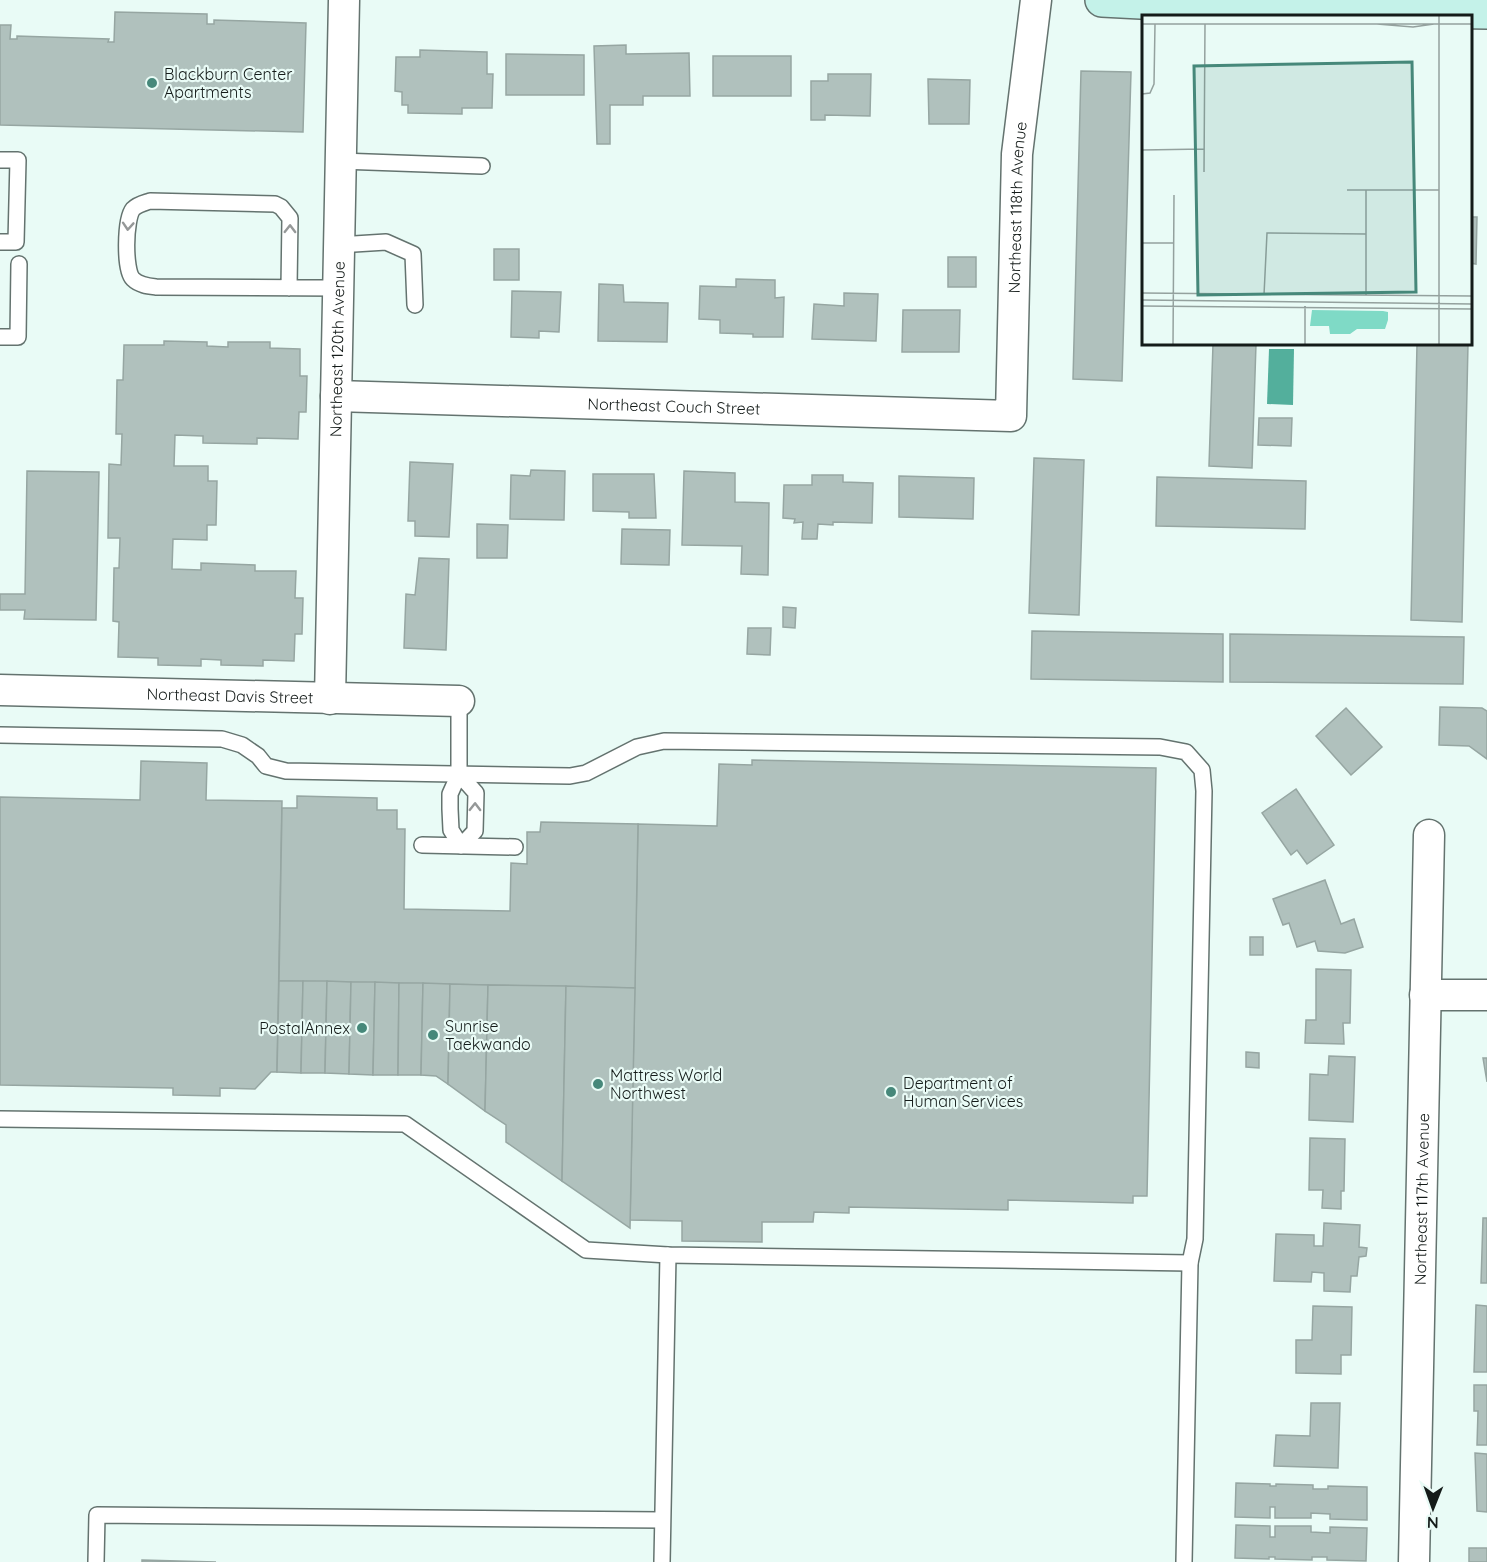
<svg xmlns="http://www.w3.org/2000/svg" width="1487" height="1562" font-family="Quicksand,sans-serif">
	<rect width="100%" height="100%" fill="#e9fbf6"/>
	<path fill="#53af9c" d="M1269,349H1294L1293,405L1267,404Z"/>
	<g fill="#b0c1bd" stroke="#96a6a2" stroke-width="1.5">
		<path d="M115,12L207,14V24H214V20L306,23L303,132L0,125V25H11L10,39H17V36L109,39L108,42H114Z"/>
		<path d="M626,45V54L689,53L690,96H643V105H610V144H597L594,46Z"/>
		<path d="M420,50L487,52V74H493L492,108H462V114L408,113V105H402V92L395,91L396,57H420Z"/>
		<path d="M506,54L584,55V95H506Z"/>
		<rect x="713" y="56" width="78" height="40"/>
		<path d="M1081,71L1131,72L1122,381L1073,379Z"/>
		<path d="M828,74H871L870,116L825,115V120H811V81H828Z"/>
		<path d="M928,79L970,80L969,124H929Z"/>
		<path d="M1470,217H1477L1476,264L1470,263Z"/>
		<rect x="494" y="249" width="25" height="31"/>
		<rect x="948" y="257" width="28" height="30"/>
		<path d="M736,279L775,280V298L784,297L783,337H753V334L720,333V320L699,319L700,286L736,287Z"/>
		<path d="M599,284L623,285L624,302L668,303L667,342L598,341Z"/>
		<path d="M512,291L561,292L559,332L539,331V338L511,337Z"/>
		<path d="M844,293L878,294L876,341L812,339L814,304L844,306Z"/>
		<path d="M903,310H960L959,352H902Z"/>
		<path d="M164,341L207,342V346L228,347V342H270V348L300,349V376H307L306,412H299L298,439L257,438V444L203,443V436L175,435L174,466H208V481H217L216,525H207V540L173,539L172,569L201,570V563L255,565V571H296L295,598H303L302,634H295L294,661L263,660V666L221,665V660L201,659V666L158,665V658L118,657L119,622L113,621L114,568H119L120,538H108L109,464L121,465L122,434H116L117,380H123L124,345H164Z"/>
		<path d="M1213,344H1256L1252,468L1209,466Z"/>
		<path d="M1417,344H1468L1462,622L1411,620Z"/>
		<path d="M1259,418H1292L1291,446L1258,445Z"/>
		<path d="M1034,458L1084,460L1079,615L1029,613Z"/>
		<path d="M410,462L453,464L449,537L415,536V521H408Z"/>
		<path d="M531,470L565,471L564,520L510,519L511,475L530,476Z"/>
		<path d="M27,471L99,472L96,620L24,619L25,610H0V594H25Z"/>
		<path d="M684,471L735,473V502L769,503L768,575L741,574L742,546L682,545Z"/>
		<path d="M593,474H654L656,518H629V512L593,511Z"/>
		<path d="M812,475H843V482L873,483L872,523L833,522V525L818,524L817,539H802L803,522L794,523L795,519L783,518L784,485H812Z"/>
		<path d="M899,476L974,478L973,519L899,517Z"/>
		<path d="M1157,477L1306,481L1305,529L1156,526Z"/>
		<path d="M477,524L508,525L507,558H477Z"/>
		<path d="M622,529L670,530L669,565L621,564Z"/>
		<path d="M419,558L449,559L446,650L404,648L406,594L415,595Z"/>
		<path d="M783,607L796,608L795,628L783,627Z"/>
		<path d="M748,628H771L770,655L747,654Z"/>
		<path d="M1032,631L1223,634V682L1031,679Z"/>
		<path d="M1230,634L1464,637L1463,684L1230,682Z"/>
		<path d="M1440,707L1482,708L1487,711V759L1469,746L1439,745Z"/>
		<path d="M1346,708L1382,747L1351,775L1316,736Z"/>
		<path d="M752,760L1156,768L1147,1196H1133V1203L1008,1200V1210L849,1207V1213L814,1212L813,1222H762V1242L682,1241V1221L630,1220L638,824L717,826L719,764L752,765Z"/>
		<path d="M141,761L207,763L206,800L282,801L277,1072H271L255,1089L220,1088V1096L173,1095V1088L0,1085V797L140,800Z"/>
		<path d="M1296,789L1334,845L1307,864L1297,850L1291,855L1262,813Z"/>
		<path d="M297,796L377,798V810H397V829H405L404,909L510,911L511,863L527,864V832H540L541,822L638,824L635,988L279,981L282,808H297Z"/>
		<path d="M1325,880L1341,924L1354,919L1363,947L1345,953L1318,951L1315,941L1297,947L1289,923L1283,925L1273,899Z"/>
		<rect x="1250" y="937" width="13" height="18"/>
		<path d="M1316,969L1351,970L1350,1023H1343L1344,1044L1305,1043L1306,1020H1316Z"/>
		<path d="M279,981H303L301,1073L277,1072Z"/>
		<path d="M303,981H327L325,1073H301Z"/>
		<path d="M327,981L351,982L349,1074L325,1073Z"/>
		<path d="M351,982H375L373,1075L349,1074Z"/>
		<path d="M375,982L399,983L398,1075H373Z"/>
		<path d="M399,983H423L421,1075H398Z"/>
		<path d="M423,983L450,984L448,1084L436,1076L421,1075Z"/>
		<path d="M450,984L488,985L485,1111L448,1084Z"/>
		<path d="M488,985L566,986L562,1181L506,1142V1125L485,1111Z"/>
		<path d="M566,986L635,988L630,1228L562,1181Z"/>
		<path d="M1246,1052L1259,1053V1068L1246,1067Z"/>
		<path d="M1329,1056L1355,1057L1353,1122L1309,1120L1310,1074L1328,1075Z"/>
		<path d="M1483,1058H1487V1082Z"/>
		<path d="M1310,1138L1345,1139L1344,1191H1341V1209L1322,1208L1323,1190H1309Z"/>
		<path d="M1483,1218H1487V1283H1481Z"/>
		<path d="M1324,1223L1360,1225L1359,1247L1367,1248L1366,1256L1359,1257L1357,1276H1351L1350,1292L1324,1291V1273L1312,1272L1311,1282L1274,1281L1276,1234L1314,1235V1246H1323Z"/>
		<path d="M1476,1305L1487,1306V1372H1474Z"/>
		<path d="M1313,1306L1352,1307L1351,1355H1341V1374L1296,1373V1340H1312Z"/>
		<path d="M1474,1385H1487V1445H1477L1478,1411H1474Z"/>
		<path d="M1311,1403H1340L1338,1468L1274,1466L1276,1435L1310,1436Z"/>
		<path d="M1475,1453L1487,1454V1512L1477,1511Z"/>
		<path d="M1236,1483L1270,1484V1486H1276V1484L1313,1485V1489H1328V1486L1367,1487V1520L1330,1519V1514L1311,1513V1518H1275V1507H1270V1518L1235,1517Z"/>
		<path d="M1236,1525L1270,1526V1537H1275V1526H1311V1532L1330,1533V1527L1367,1528L1366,1561L1327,1560V1557H1312V1560L1275,1559V1557H1269V1559L1235,1558Z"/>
		<rect x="1469" y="1548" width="18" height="14"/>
		<path d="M142,1560L216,1562H142Z"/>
	</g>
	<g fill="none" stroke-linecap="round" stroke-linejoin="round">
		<defs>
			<g id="lane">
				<path d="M0,160H18L16,242H0"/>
				<path d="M340,161L482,166"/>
				<path d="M338,245L386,242L413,254L415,305"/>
				<path d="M289,288L290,218L281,207L275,204L150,201C144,203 138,204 133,209C125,219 124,270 133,279C139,285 148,286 156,287L338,288"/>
				<path d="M0,337H18L19,264"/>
				<path d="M0,735L222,739L242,745L258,756L266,766L286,771L570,776L586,773L637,747L664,741L1160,747L1186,752L1202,770L1204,791L1195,1239L1190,1263L1184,1562"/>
				<path d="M459,774L476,793L475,831L461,846L451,830L450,809V794L459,774V701"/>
				<path d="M422,845L515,847"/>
				<path d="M0,1119L405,1124L586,1250L668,1255L1190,1263"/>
				<path d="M96,1562L97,1515L662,1520"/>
				<path d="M662,1562L668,1255"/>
			</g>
			<g id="street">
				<path id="s1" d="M336,396L1011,416L1017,154L1036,0"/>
				<path id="s2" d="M0,690L459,701"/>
				<path id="s3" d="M330,699L344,0"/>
				<path d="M1425,995H1487"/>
				<path id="s4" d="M1414,1562L1429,835"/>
			</g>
			<path id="secondary" d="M1102,0L1256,8L1487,12"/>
		</defs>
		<use href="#lane" stroke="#64736f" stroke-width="18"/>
		<use href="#street" stroke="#64736f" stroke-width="33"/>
		<use href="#secondary" stroke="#64736f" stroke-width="36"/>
		<use href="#lane" stroke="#fff" stroke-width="15"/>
		<use href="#street" stroke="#fff" stroke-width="30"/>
		<use href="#secondary" stroke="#c4f2e9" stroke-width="33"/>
	</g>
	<defs><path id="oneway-chevron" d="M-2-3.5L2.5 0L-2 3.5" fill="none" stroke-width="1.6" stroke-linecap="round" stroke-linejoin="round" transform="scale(1.5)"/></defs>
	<g stroke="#959898">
		<use href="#oneway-chevron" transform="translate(128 226) rotate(94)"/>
		<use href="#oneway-chevron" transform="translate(290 229) rotate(-89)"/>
		<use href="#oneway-chevron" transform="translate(475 807) rotate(-89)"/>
	</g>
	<g fill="#46887a" stroke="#e9fbf6" stroke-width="2">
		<circle cx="152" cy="83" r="6"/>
		<circle cx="362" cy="1028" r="6"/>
		<circle cx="433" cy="1035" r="6"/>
		<circle cx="598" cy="1084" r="6"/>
		<circle cx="891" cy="1092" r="6"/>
	</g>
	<g text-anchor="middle" stroke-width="4.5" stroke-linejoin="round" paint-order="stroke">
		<g font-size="16" fill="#141b19" stroke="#e9fbf6" text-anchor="start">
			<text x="164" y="80">Blackburn Center<tspan x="164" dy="18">Apartments</tspan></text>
			<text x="445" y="1032">Sunrise<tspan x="445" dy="18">Taekwando</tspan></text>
			<text x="350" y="1034" text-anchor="end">PostalAnnex</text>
			<text x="610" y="1081">Mattress World<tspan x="610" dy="18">Northwest</tspan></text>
			<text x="903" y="1089">Department of<tspan x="903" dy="18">Human Services</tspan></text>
		</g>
		<g font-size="16" fill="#141b19" stroke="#e9fbf6">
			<text dy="6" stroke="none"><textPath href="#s1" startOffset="884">Northeast 118th Avenue</textPath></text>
			<text dy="6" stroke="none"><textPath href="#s3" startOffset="350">Northeast 120th Avenue</textPath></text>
			<text dy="6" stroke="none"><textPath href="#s1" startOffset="338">Northeast Couch Street</textPath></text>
			<text dy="6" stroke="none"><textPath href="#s2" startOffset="230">Northeast Davis Street</textPath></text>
			<text dy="6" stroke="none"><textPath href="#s4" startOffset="363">Northeast 117th Avenue</textPath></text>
		</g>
	</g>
	<g transform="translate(1142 15)">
		<rect width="330" height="330" fill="#e9fbf6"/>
		<path d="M170,295L241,296L246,297V305L243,314H215L208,319H188L187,311H168Z" fill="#7fdac6"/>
		<path fill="none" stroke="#94a19e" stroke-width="1.5" d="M0,9H330M235,9L271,12L292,9M0,79L8,78L12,69L13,9M0,135L62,134M62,157L63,9M205,175H297M0,228H31M0,278L330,281M122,280L125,218L224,219M224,280V175M0,285L330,289M0,291L330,294M163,291V330M31,330L32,180M297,330V0"/>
		<path fill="#46887a" fill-opacity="0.15" stroke="#46887a" stroke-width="3" d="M270,47L274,277L56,280L52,51Z"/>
		<rect width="330" height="330" fill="none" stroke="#141b19" stroke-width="3"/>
	</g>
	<g transform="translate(1433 1508) rotate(181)" stroke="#e9fbf6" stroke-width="4.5" paint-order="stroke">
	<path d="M0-4.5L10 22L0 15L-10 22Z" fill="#141b19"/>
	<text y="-9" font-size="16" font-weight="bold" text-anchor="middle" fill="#141b19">N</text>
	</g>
</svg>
